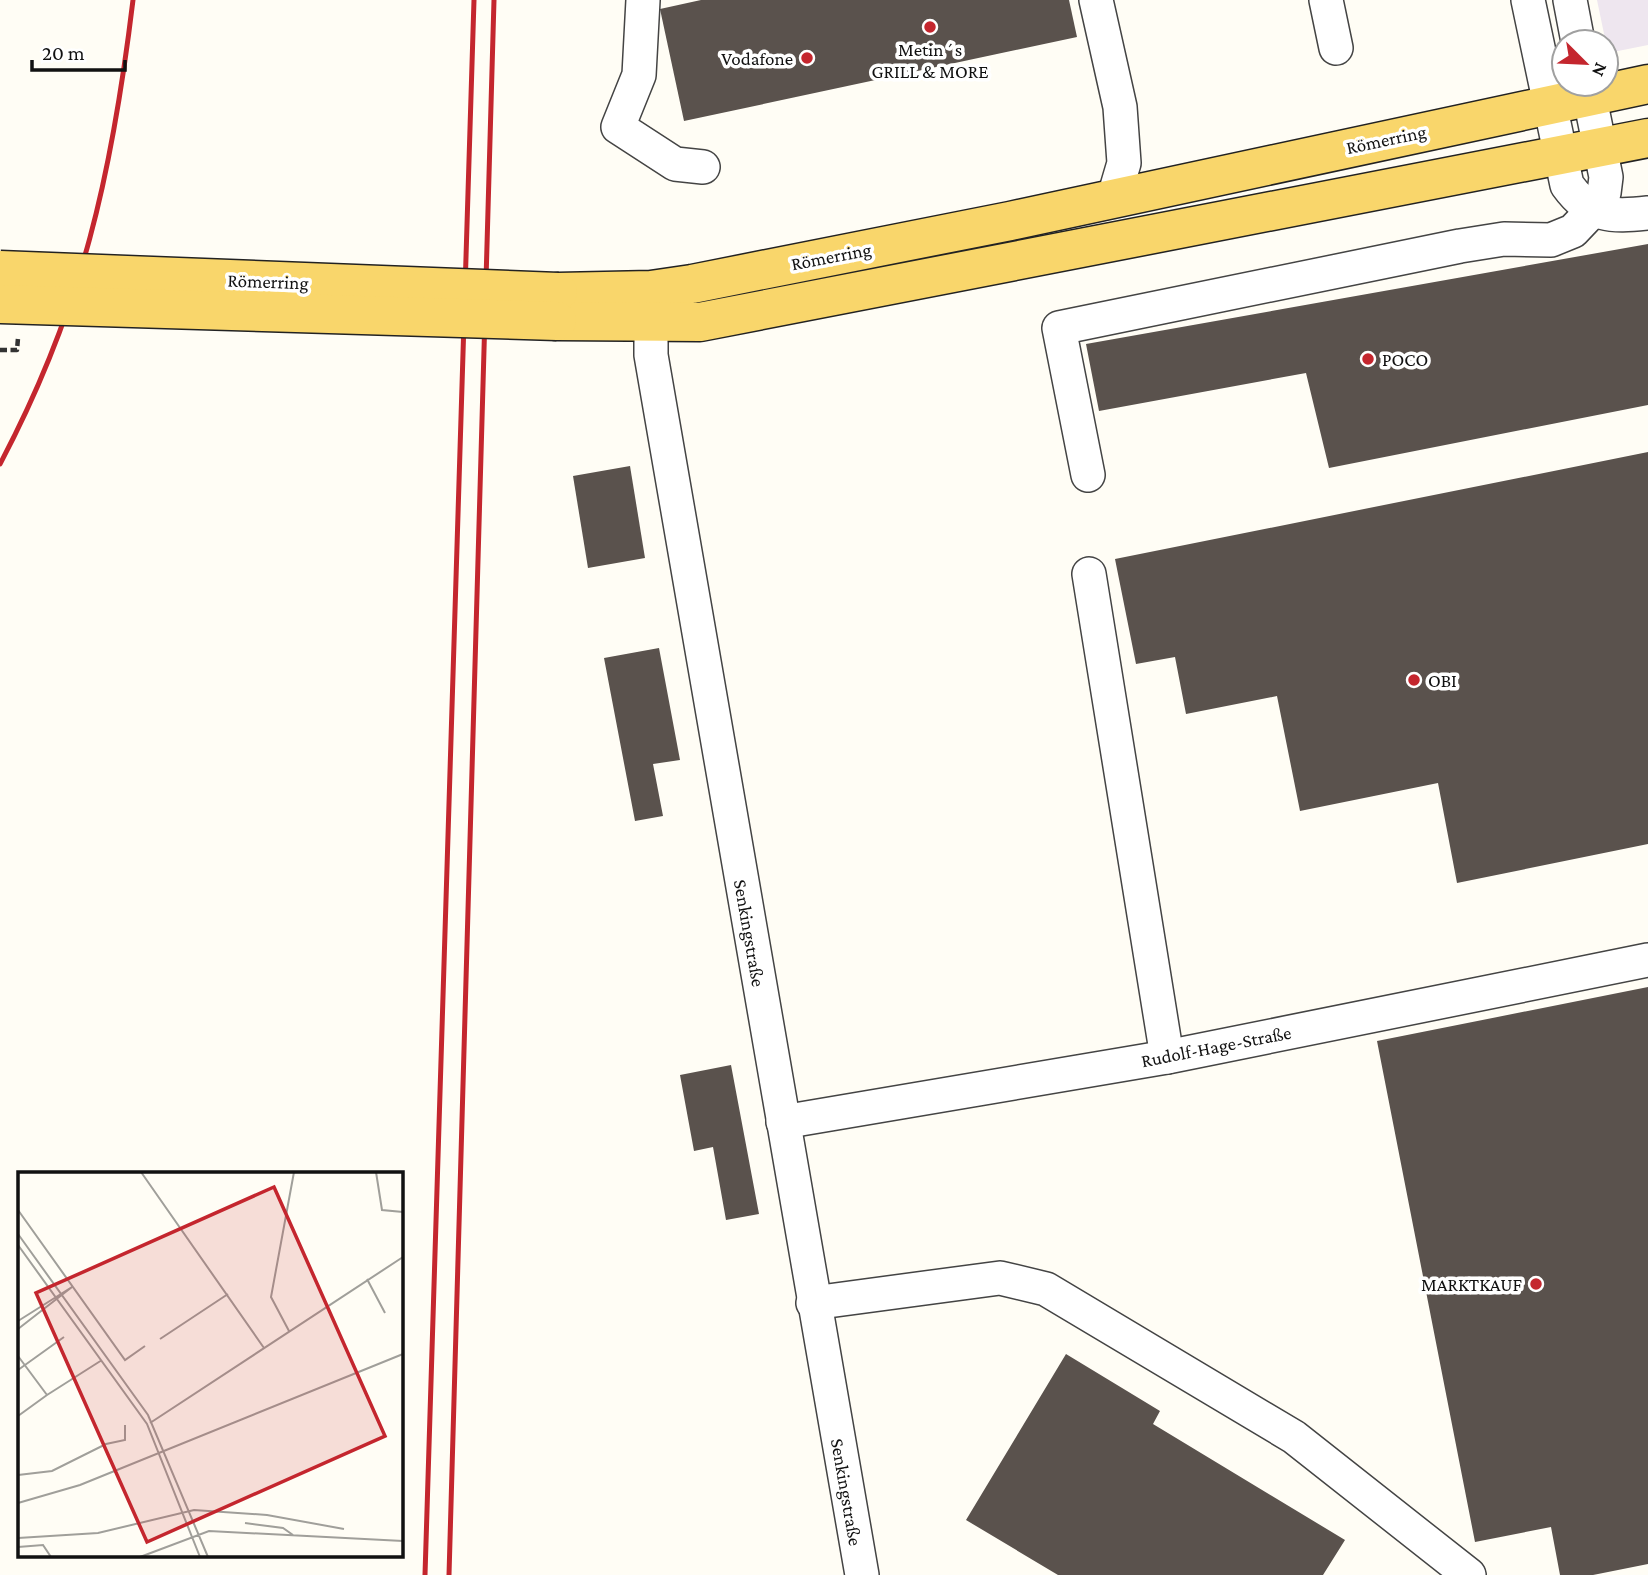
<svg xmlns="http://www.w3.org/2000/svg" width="1648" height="1575" font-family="'Crimson Pro',serif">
	<rect width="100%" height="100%" fill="#fffdf5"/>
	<path fill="#eee6ef" d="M1597,0H1648V45L1608,53Z"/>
	<g fill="#5a524d">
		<path d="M701,0H1069L1077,37L684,121L660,9Z"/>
		<path d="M1648,244V405L1329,468L1306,373L1099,411L1086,344Z"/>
		<path d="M1648,452V844L1457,883L1438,783L1300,811L1277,696L1186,714L1175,657L1136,664L1115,559Z"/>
		<path d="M630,466L645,558L588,568L573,476Z"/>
		<path d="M659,648L680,760L653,764L663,816L635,821L604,658Z"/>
		<path d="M1648,987V1564L1593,1575H1560L1551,1527L1475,1542L1377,1041Z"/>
		<path d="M731,1065L759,1214L726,1220L713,1147L694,1151L680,1075Z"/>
		<path d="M1066,1354L1160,1411L1153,1424L1345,1540L1323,1575H1058L966,1520Z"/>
	</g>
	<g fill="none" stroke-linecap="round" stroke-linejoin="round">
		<defs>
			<g id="minor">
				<path d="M643,0L639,75L618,127L675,164L703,167"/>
				<path d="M1096,0L1120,107L1124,163L1114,197"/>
				<path d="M1326,0L1336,48"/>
				<path d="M1528,0L1567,185C1590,217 1611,217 1648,213"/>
				<path d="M1570,0L1578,42"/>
				<path d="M651,296V355L862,1575"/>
				<path d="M1088,475L1059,328L1460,246L1504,239L1551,240L1573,231L1592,211L1604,193L1606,177L1587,84"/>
				<path d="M1089,574L1167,1057"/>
				<path d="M783,1122L1167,1057L1648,960"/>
				<path d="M813,1303L1000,1278L1046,1289L1294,1437L1469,1575"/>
			</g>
			<g id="major">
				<path d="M558,292L651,290L692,284L1010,221L1648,84"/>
				<path d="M557,321L700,322L1648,138"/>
			</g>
		</defs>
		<use href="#minor" stroke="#444" stroke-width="36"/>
		<use href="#major" stroke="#222" stroke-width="41"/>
		<path stroke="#333" stroke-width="4.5" stroke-dasharray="7 3.5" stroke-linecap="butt" d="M0,350H17L18,338"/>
		<use href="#minor" stroke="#fff" stroke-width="33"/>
		<use href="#major" stroke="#f9d66b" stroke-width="38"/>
		<g stroke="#c4262e" stroke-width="5">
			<path d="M0,464C83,307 112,174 133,0"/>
			<path d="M425,1575L474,0"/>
			<path d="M449,1575L494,0"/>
		</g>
		<defs>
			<g id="major-bridge">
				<path d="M0,270L558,292"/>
				<path d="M0,304L557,321"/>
			</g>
		</defs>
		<use href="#major-bridge" stroke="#222" stroke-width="41" stroke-linecap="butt"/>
		<use href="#major-bridge" stroke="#f9d66b" stroke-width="38"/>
	</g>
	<g fill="#c4262e" stroke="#fff" stroke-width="2.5">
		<circle cx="930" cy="27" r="7"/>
		<circle cx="807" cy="58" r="7"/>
		<circle cx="1368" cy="359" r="7"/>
		<circle cx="1414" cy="680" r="7"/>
		<circle cx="1536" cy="1284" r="7"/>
	</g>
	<g text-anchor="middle" stroke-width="7" stroke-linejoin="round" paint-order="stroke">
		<g font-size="19" fill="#111" stroke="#fff" text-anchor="end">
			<text x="930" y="56" text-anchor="middle">Metin´s<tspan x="930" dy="22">GRILL &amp; MORE</tspan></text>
			<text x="793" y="65">Vodafone</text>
			<text x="1382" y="366" text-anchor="start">POCO</text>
			<text x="1428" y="687" text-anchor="start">OBI</text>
			<text x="1522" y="1291">MARKTKAUF</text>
		</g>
		<g font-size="19" fill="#111" stroke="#fff">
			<text transform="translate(1386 139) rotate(-12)" y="7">Römerring</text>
			<text transform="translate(831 256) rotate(-11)" y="7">Römerring</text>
			<text transform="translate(268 281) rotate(2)" y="7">Römerring</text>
			<text transform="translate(750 933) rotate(80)" y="7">Senkingstraße</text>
			<text transform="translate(1216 1046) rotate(-11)" y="7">Rudolf-Hage-Straße</text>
			<text transform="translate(847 1492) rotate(80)" y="7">Senkingstraße</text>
		</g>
	</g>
	<g transform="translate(18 1172)">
		<rect width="385" height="385" fill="#fffdf5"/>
		<path fill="none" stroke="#a09f9a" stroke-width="2" d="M123,0L246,176M358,0L364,38L385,40M0,38L107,188L127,174M0,62L130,243L190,385M0,73L129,252L182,385M349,107L367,141M0,149L54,115M0,157L54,115M271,159L253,125L276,0M142,167L210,122M0,184L29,223L84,188M0,198L46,165M0,244L29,223M132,251L385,85M0,303L34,299L88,272L107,268V253M0,331L62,313L385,182M227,351L265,356L275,363M0,366L80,361L176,338L249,343L326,357M0,375L25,373L33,385M122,385L191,359L385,369"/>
		<path fill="#c4262e" fill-opacity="0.15" stroke="#c4262e" stroke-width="3.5" d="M256,15L367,264L129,370L18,121Z"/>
		<rect width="385" height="385" fill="none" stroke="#111" stroke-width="3.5"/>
	</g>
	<g transform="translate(1585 63) rotate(114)"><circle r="33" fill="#ffffff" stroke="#a0a0a0" stroke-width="2"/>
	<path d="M0-5L12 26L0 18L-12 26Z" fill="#c4262e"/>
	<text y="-10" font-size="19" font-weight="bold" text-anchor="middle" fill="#111111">N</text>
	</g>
	<path d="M32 60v10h93v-10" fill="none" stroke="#111111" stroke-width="3.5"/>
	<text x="42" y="60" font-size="21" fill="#111111" stroke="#ffffff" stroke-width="5" paint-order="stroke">20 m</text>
</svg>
